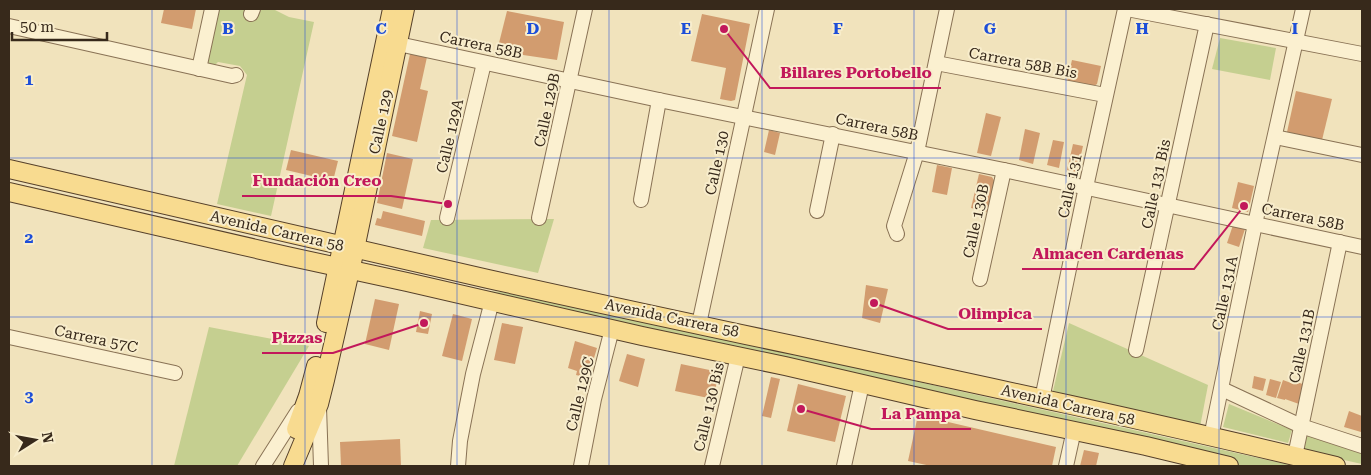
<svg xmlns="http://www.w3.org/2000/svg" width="1371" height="475" font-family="'Roboto Serif',serif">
	<rect width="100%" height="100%" fill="#f1e3bc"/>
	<g fill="#c5cf90">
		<path d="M218,9H273L289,17L314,22L271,216L217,204L247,75L240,66L218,62L214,66L206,63Z"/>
		<path d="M1220,38L1276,48L1270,80L1212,69Z"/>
		<path d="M554,219L538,273L423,248L431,220Z"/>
		<path d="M457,288L531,295L1294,466H1244Z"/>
		<path d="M1069,323L1208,385L1200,427L1053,391Z"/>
		<path d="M209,327L309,346L237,466H174Z"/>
		<path d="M1229,404L1292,430L1288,443L1223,427Z"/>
		<path d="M1306,432L1362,449V464L1303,451Z"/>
	</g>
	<g fill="#d29c6f">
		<path d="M164,9H196L192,29L161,23Z"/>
		<path d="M507,11L564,22L557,60L497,51Z"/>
		<path d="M702,14L750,24L735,100L731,101L720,99L726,68L691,61Z"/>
		<path d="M410,54L427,57L420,89L428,91L417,142L392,136Z"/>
		<path d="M1072,60L1101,66L1097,84L1092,87L1067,81Z"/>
		<path d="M1296,91L1332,99L1322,140L1287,132Z"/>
		<path d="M986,113L1001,117L991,156L977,153Z"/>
		<path d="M1025,129L1040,133L1033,164L1019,160Z"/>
		<path d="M769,130L780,133L775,155L764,152Z"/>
		<path d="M1053,140L1064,142L1059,168L1047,165Z"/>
		<path d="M1073,144L1083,146L1077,172L1067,170Z"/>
		<path d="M291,150L338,161L333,181L286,170Z"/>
		<path d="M387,153L413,159L402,209L377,203Z"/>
		<path d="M937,165L952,168L947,195L932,192Z"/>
		<path d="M979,174L992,177L995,182L988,212L971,208Z"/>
		<path d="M1238,182L1254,186L1248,212L1232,208Z"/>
		<path d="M383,211L425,221L422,236L375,225L377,218L381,219Z"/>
		<path d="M1233,225L1245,229L1239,247L1227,243Z"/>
		<path d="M866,285L888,289L880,323L862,318Z"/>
		<path d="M375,299L399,304L389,350L365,344Z"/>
		<path d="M420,311L432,314L428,334L416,332Z"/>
		<path d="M453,314L472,319L462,361L442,356Z"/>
		<path d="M502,323L523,327L515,364L494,360Z"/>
		<path d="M575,341L597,348L588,378L576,375L577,371L568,368Z"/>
		<path d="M627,354L645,359L638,387L619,381Z"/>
		<path d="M681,364L719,372L713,399L675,391Z"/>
		<path d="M1254,376L1266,379L1263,391L1252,388Z"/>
		<path d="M771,377L780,379L771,418L762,416Z"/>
		<path d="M1270,379L1281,382L1276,398L1266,395Z"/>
		<path d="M1283,380L1291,383L1292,380L1305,385L1299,404L1285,399V400L1277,398Z"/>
		<path d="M798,384L846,396L835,442L787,431Z"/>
		<path d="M1349,411L1362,416V426L1361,432L1344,427Z"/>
		<path d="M918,415L1056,447L1052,466H931L908,461Z"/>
		<path d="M400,439L401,466H341L340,442Z"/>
		<path d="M1084,450L1099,453L1096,466H1080Z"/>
	</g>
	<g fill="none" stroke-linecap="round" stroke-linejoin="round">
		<defs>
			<g id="minor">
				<path d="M1127,9L1362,54"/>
				<path d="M251,14L253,9"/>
				<path d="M9,26L232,76L236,75"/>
				<path d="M389,42L659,100L1004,170L1362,247"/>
				<path d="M936,63L1105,95"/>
				<path d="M199,69L212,9"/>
				<path d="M1275,137L1362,155"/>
				<path d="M641,200L659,100"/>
				<path d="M817,211L833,134"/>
				<path d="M447,218L484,63"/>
				<path d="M539,218L585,9"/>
				<path d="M897,234L894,226L917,152L947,9"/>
				<path d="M980,279L1004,170"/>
				<path d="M699,324L767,9"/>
				<path d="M9,337L175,373"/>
				<path d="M1136,350L1207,24"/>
				<path d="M1222,389L1301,426L1362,446"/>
				<path d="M1042,399L1086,187L1125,9"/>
				<path d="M319,407L321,466"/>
				<path d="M1211,437L1255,224L1303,9"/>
				<path d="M1295,456L1340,242"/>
				<path d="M263,466L298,411"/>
				<path d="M458,466L460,441L473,374L492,301"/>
				<path d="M581,466L594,399L612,329"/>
				<path d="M712,466L738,356"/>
				<path d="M844,466L862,384"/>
				<path d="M1066,466L1074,430"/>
			</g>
			<g id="major">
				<path d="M9,169C168,207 328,243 488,279C771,342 1055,398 1336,466"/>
				<path d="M9,192L287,256L407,282L642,336L785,366L975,410L1146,446L1229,466"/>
				<path d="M326,323L392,9"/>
				<path d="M296,429L308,396L316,366"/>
				<path d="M293,466L319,404L325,380L355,249L405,9"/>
			</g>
		</defs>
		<use href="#minor" stroke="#897255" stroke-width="16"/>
		<use href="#major" stroke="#56402a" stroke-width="20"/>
		<use href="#minor" stroke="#fbf0d0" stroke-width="14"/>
		<use href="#major" stroke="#f8db90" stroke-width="18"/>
	</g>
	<path fill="none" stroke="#1d4ed8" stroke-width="1" stroke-opacity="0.55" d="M152,9V466M305,9V466M457,9V466M609,9V466M762,9V466M914,9V466M1066,9V466M1219,9V466M9,158H1362M9,317H1362"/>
	<g text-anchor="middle" stroke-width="4" stroke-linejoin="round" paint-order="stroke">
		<g font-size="15" fill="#37291b" stroke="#f8edcc">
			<text transform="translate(481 45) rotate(12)" y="5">Carrera 58B</text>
			<text transform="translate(1023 63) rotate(11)" y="5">Carrera 58B Bis</text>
			<text transform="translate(547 110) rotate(-78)" y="5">Calle 129B</text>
			<text transform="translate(381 122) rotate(-78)" y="5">Calle 129</text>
			<text transform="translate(877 127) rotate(12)" y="5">Carrera 58B</text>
			<text transform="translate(450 136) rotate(-77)" y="5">Calle 129A</text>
			<text transform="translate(717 163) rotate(-78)" y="5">Calle 130</text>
			<text transform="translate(1156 184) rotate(-78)" y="5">Calle 131 Bis</text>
			<text transform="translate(1070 186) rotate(-78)" y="5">Calle 131</text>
			<text transform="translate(1303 217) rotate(12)" y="5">Carrera 58B</text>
			<text transform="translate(976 221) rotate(-78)" y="5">Calle 130B</text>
			<text transform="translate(277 231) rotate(13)" y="5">Avenida Carrera 58</text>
			<text transform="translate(1225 293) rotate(-78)" y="5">Calle 131A</text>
			<text transform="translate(672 318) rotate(12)" y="5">Avenida Carrera 58</text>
			<text transform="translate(96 339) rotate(12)" y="5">Carrera 57C</text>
			<text transform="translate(1302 346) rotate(-78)" y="5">Calle 131B</text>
			<text transform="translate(580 394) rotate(-76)" y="5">Calle 129C</text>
			<text transform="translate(1068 405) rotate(13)" y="5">Avenida Carrera 58</text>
			<text transform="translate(709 407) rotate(-77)" y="5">Calle 130 Bis</text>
		</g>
	</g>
	<g font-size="16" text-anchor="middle" font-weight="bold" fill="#1d4ed8" stroke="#f8edcc" stroke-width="4" stroke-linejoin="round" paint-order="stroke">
		<text x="228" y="34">B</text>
		<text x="381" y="34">C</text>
		<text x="533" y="34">D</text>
		<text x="686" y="34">E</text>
		<text x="838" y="34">F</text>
		<text x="990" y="34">G</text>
		<text x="1142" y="34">H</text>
		<text x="1295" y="34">I</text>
		<text x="29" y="85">1</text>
		<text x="29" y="243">2</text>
		<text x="29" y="402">3</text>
	</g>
	<path fill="none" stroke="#c2185b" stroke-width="2" d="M724 29L770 88H941M448 204L391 196H242M1244 206L1194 269H1022M874 303L948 329H1042M424 323L333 353H262M801 409L871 429H971"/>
	<g fill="#c2185b" stroke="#f8edcc" stroke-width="2">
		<circle cx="724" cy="29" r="5"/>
		<circle cx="448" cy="204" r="5"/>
		<circle cx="1244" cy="206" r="5"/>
		<circle cx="874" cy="303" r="5"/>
		<circle cx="424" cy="323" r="5"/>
		<circle cx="801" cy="409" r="5"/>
	</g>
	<g font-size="16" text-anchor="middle" font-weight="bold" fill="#c2185b" stroke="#f8edcc" stroke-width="4" stroke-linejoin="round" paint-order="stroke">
		<text x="856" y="78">Billares Portobello</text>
		<text x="317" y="186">Fundación Creo</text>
		<text x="1108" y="259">Almacen Cardenas</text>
		<text x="995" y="319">Olimpica</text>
		<text x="297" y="343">Pizzas</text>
		<text x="921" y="419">La Pampa</text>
	</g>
	<rect width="1371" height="475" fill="none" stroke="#37291b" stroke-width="20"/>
	<g transform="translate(35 440) rotate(79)" stroke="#f8edcc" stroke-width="4" paint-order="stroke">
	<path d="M0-4L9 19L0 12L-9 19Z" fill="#37291b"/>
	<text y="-8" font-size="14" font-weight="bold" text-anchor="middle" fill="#37291b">N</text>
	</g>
	<path d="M12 32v8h95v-8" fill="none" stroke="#37291b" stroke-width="2.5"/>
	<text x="20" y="32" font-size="15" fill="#37291b" stroke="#f8edcc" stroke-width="4" paint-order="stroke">50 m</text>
</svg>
